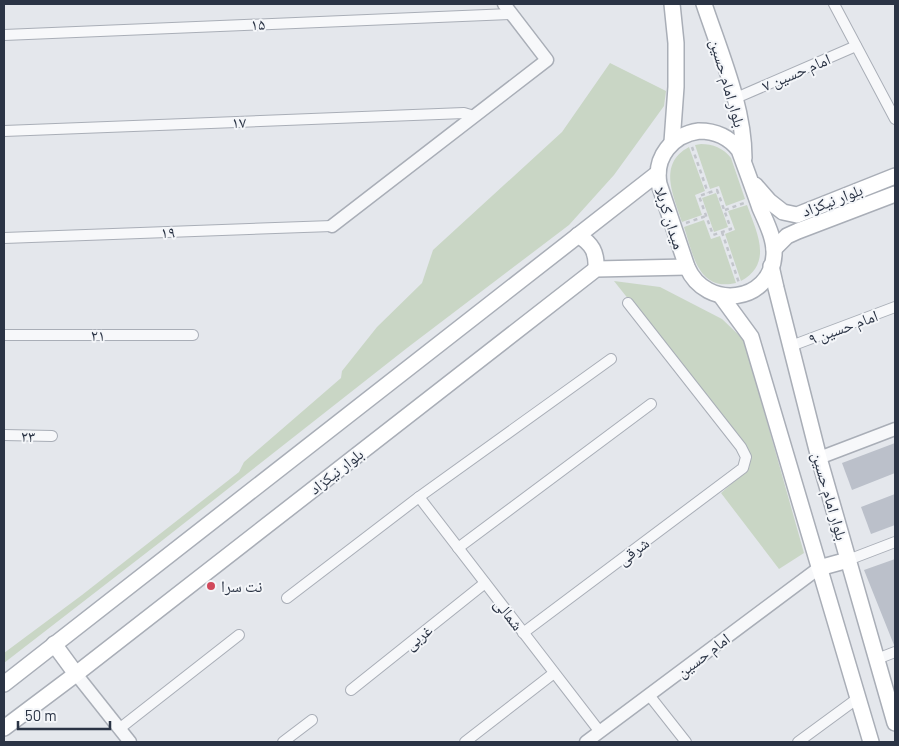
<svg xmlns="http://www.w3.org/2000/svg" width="899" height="746" font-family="Barlow,'Noto Naskh Arabic',sans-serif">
	<rect width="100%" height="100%" fill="#e4e7ec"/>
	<g fill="#c9d6c5">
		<path d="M610,63L666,91L664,106L614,175L569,225L407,348L159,543L4,663V653L82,595L239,472L244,462L341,378L342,371L377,327L422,283L433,250L562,132Z"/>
		<path d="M701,144C713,144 723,148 731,158L745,199L726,206L719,186L710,189L695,145Z"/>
		<path d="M689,147L705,191L695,195L702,215L682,222C674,196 657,164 689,147Z"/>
		<path d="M716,193L728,227L714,232L702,198Z"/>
		<path d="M747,205C756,231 774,263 741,281L725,234L735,230L728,211Z"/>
		<path d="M704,220L711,239L720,236L736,283C698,292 693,254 684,227Z"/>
		<path d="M614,281L660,287L722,319L744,340L804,553L779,569L721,493L749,468L751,457L747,449Z"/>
	</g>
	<g fill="#bbc0ca">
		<path d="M895,443V473L852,490L842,463Z"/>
		<path d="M895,494V525L871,534L861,507Z"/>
		<path d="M895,559V645H894L864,570Z"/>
	</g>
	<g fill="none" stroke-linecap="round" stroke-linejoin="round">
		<defs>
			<g id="minor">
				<path d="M834,4L895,119"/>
				<path d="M4,35L511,14"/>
				<path d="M736,98L856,46"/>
				<path d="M4,131L464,113L474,116"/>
				<path d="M4,238L332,226"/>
				<path d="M4,335H193"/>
				<path d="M791,346L895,307"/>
				<path d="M4,435L52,436"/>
				<path d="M419,497L600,732"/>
				<path d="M458,548L651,404"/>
				<path d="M848,560L895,542"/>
				<path d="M287,598L419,497L611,359"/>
				<path d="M523,633L743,468L746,457L741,447L628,303"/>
				<path d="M877,659L895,652"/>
				<path d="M351,690L485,583"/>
				<path d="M649,695L686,742"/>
				<path d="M119,729L239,635"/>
				<path d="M283,742L312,720"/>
				<path d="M465,742L554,673"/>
				<path d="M798,742L858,698"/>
			</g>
			<g id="tertiary">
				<path d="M332,226L547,60L504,4"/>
				<path d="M819,458L895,429"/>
				<path d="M76,674L130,742"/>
				<path d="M586,742L819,568"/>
			</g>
			<g id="secondary">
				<path d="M704,4C720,52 744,107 744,158"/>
				<path d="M699,131C716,131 729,137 739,150C746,169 753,188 760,208C766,222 775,239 774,255C771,303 706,311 687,267L659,184C654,157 672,135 699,131Z"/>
				<path d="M672,142L676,87V43L672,4"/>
				<path d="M755,185L769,201L783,212L797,215L895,176"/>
				<path d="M578,235C592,244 597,252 596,269"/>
				<path d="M774,249L787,236L798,231L895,194"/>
				<path d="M771,266L776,288L819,458L895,723"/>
				<path d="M721,296L751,337L871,742"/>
				<path d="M819,568L848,560"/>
				<path d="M54,644L76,674"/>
				<path d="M4,684L658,173"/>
				<path d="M4,728L76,674L596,269L687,267"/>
			</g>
		</defs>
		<use href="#minor" stroke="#a9aeb7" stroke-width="12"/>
		<use href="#tertiary" stroke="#a9aeb7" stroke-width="15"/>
		<use href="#secondary" stroke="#a9aeb7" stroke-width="18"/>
		<g stroke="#c2c5cb" stroke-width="2.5" stroke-dasharray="4 4" stroke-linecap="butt">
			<path d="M692,147L708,193"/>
			<path d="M717,190L731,229L713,235L699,196Z"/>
			<path d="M725,210L744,203"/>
			<path d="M686,223L706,216"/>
			<path d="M722,232L739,283"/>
		</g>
		<use href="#minor" stroke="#f7f8fa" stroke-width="10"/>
		<use href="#tertiary" stroke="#f7f8fa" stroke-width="12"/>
		<use href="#secondary" stroke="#fff" stroke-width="15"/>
	</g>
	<circle fill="#d1495b" stroke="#f4f6f9" stroke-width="2" cx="211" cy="586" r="5"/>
	<g text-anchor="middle" stroke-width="4" stroke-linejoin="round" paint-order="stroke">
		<g font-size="16" fill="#2b3445" stroke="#f4f6f9">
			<text transform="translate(258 24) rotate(-2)" y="6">۱۵</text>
			<text transform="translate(796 72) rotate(-23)" y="6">امام حسین ۷</text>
			<text transform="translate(728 83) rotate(74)" y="6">بلوار امام حسین</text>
			<text transform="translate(239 122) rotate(-2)" y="6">۱۷</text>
			<text transform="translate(832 200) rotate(-21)" y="6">بلوار نیکزاد</text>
			<text transform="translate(670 218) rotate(72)" y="6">میدان کربلا</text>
			<text transform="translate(168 232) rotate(-2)" y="6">۱۹</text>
			<text transform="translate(843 327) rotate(-20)" y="6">امام حسین ۹</text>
			<text x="98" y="341">۲۱</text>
			<text transform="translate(28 436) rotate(1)" y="6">۲۳</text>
			<text transform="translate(336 471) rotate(-38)" y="6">بلوار نیکزاد</text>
			<text transform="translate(830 496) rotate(74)" y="6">بلوار امام حسین</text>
			<text transform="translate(633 551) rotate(-37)" y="6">شرقی</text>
			<text transform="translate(509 614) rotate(52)" y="6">شمالی</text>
			<text transform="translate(418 637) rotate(-39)" y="6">غربی</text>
			<text transform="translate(703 655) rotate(-37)" y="6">امام حسین</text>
		</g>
		<g font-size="16" fill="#2b3445" stroke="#f4f6f9" text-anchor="start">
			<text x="221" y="592">نت سرا</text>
		</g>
	</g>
	<rect width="899" height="746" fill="none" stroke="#2b3445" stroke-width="10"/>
	<path d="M18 721v8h92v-8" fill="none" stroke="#2b3445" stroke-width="2.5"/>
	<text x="25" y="721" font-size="15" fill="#2b3445" stroke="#f4f6f9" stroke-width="4" paint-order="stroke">50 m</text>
</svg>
